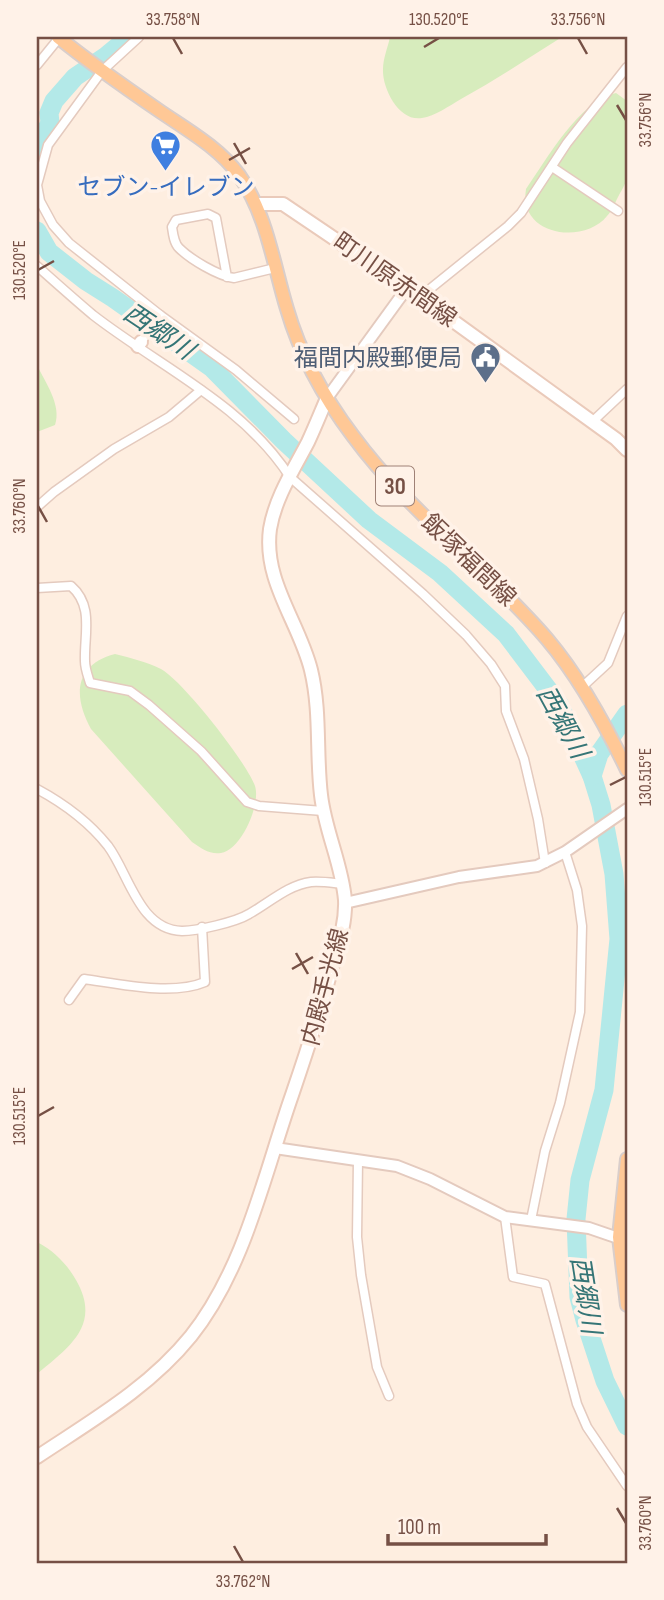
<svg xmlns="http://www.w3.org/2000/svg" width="664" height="1600" font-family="'Sofia Sans Condensed','Noto Sans JP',sans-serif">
	<rect width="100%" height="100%" fill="#feeee0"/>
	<g fill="#d7ecbd">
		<path d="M390,37H562C529,58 495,80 461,99C449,106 435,116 422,118C399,122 382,88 383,69C383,58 388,47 390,37Z"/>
		<path d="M616,93L627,101C627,124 631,155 627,177C626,184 621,191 618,197C615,203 612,211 607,216C584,245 518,236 526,189C547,159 579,101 616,93Z"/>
		<path d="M37,365C45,382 62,405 55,425L37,432Z"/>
		<path d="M115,654C131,658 147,662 161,669C183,681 247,763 255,786C261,805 241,850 221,853C210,855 201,848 192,842L91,729C73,696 74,665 115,654Z"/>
		<path d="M37,1242C53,1250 67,1264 76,1280C102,1325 69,1347 37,1374Z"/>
	</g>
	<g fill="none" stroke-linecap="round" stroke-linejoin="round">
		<g stroke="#b3e9e8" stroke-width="19">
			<path d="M37,148L50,123L49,113L54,101L75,77L106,56L129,37"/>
			<path d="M37,231L49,252L86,281L113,298L212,368L284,441L369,520L440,573L506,634L559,704L592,776L601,805L614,874L619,939L604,1090L580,1180L576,1219L579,1297L585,1320L605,1381L627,1426"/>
			<path d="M592,776L599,754L627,714"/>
		</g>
		<defs>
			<g id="minor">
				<path d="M139,37L102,71L48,145L37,185L40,201L53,225L69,243L160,315L236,370L294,419"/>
				<path d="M37,65L59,38"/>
				<path d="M552,167L618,211"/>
				<path d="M37,266C55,282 74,299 93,315C160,367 243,404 290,477L423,594L466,635L491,664L505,686L506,711L524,759L538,819L545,863"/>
				<path d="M227,277L216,218L208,214L176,220L172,227C173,234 174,243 179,248C190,259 218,276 234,278L275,268"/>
				<path d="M420,297L508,226L521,213L567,143L627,67"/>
				<path d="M141,342L160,315"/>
				<path d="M593,421L627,389"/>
				<path d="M37,507L54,492L114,449L169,417L201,390"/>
				<path d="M37,588L71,586C94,606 84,634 85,661C85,669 88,676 90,683L130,691L149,705L201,751L247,802L259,806L323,811"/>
				<path d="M582,687L608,663L627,616"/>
				<path d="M37,789C63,803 89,822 108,846C129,874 139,930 182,931C197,931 236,922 249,914C269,903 288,885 311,882C321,881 333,883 343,884"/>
				<path d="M69,1000L84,979C119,984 172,996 205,982L202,927"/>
				<path d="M358,1160L357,1237L361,1275L377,1367L389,1396"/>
				<path d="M505,1217L513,1277L545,1284L577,1404L587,1427L627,1486"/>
				<path d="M531,1220L545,1151L560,1103L580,1012L582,926L577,890L565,852"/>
			</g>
			<g id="tertiary">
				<path d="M327,398L407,288"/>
				<path d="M345,903L459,877L537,866L565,852L627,809"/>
				<path d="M275,1148L397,1166L430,1179L505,1217L589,1228L627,1241"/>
			</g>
			<g id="secondary">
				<path d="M257,204H283L326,233L420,297L616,439L627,450"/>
				<path d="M138,346L141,342"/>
				<path d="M37,1457C91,1421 149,1388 191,1336C245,1268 264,1175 292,1095C307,1051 321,1008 333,964C339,943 346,922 345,900C342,864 325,831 321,795C316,754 321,711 311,670C299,622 263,581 270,529C275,498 294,469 308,442C315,427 321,412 327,398"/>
			</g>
			<g id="primary">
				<path d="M58,37C91,64 126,88 161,112C189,131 219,148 239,175C267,215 273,263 287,309C300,354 325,399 353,436C409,512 486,568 547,639C580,678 605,724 627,770"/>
				<path d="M627,1159L619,1237L627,1305"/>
			</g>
		</defs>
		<use href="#minor" stroke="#e4cabe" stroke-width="11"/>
		<use href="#tertiary" stroke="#e4cabe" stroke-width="14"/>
		<use href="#secondary" stroke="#eacaba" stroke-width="16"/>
		<use href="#primary" stroke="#d9cecb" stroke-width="16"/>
		<use href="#minor" stroke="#fff" stroke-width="8"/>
		<use href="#tertiary" stroke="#fff" stroke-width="10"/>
		<use href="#secondary" stroke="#fff" stroke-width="12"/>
		<use href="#primary" stroke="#ffc896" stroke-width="12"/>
	</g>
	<path fill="none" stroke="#765045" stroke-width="2.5" d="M173,38L182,54M578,38L587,54M424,47L439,38M617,105L626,120M234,143L246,164M229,160L250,148M38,270L54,261M38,506L47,522M610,785L626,777M296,953L308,974M292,969L313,957M38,1116L54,1107M617,1508L626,1523M234,1546L243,1562"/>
	<defs>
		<symbol id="supermarket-pin" viewBox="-11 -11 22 30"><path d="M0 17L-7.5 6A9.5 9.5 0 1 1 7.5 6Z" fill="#3f7fe0" stroke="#fff2e8"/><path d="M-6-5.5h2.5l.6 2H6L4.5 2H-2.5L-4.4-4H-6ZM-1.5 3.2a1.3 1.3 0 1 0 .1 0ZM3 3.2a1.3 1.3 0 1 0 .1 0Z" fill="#fff"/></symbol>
		<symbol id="civic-pin" viewBox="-11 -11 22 30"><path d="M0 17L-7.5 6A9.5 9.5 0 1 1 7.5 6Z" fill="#5c6f8a" stroke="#fff2e8"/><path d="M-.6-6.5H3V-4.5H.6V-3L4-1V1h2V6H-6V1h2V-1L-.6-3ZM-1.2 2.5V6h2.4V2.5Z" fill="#fff"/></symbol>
	</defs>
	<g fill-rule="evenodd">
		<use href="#supermarket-pin" x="148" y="128" width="35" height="47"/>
		<use href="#civic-pin" x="468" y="340" width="35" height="47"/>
	</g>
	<g text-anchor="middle" stroke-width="7" stroke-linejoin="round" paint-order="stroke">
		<rect fill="#fff2e8" stroke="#9f8176" stroke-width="2" x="376" y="466.5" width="38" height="39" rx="5"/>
		<g font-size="23" font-weight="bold" fill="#765045">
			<text x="395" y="494">30</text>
		</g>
		<g font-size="24" fill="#366cbe" stroke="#fff2e8">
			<text x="166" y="195">セブン-イレブン</text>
		</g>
		<g font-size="24" fill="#765045" stroke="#fff2e8">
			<text transform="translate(395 280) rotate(35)" y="8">町川原赤間線</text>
			<text transform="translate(469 560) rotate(44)" y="8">飯塚福間線</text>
			<text transform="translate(325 987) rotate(-75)" y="8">内殿手光線</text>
		</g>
		<g font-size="24" fill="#4e5e75" stroke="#fff2e8" text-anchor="end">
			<text x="462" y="366">福間内殿郵便局</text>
		</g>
		<g font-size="26" font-style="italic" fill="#357576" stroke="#fff2e8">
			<text transform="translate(159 331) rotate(34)" y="9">西郷川</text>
			<text transform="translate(563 722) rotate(61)" y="9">西郷川</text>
			<text transform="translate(586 1295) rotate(81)" y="9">西郷川</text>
		</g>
	</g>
	<rect width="664" height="1600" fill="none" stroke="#fff2e8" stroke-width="77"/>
	<path d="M388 1534v10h158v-10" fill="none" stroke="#765045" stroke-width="3.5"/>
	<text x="398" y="1534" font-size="21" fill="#765045" stroke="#fff2e8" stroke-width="5" paint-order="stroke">100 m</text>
	<rect x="38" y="38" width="588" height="1524" fill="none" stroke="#765045" stroke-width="2.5"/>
	<g font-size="18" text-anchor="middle" fill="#765045">
		<text x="173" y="25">33.758°N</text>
		<text x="439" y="25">130.520°E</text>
		<text x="578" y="25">33.756°N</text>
		<text transform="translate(645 120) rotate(-90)" y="6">33.756°N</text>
		<text transform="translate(19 270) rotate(-90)" y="6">130.520°E</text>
		<text transform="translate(19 506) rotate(-90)" y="6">33.760°N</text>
		<text transform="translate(645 777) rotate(-90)" y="6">130.515°E</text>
		<text transform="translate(19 1116) rotate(-90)" y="6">130.515°E</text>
		<text transform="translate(645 1523) rotate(-90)" y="6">33.760°N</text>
		<text x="243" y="1587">33.762°N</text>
	</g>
</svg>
